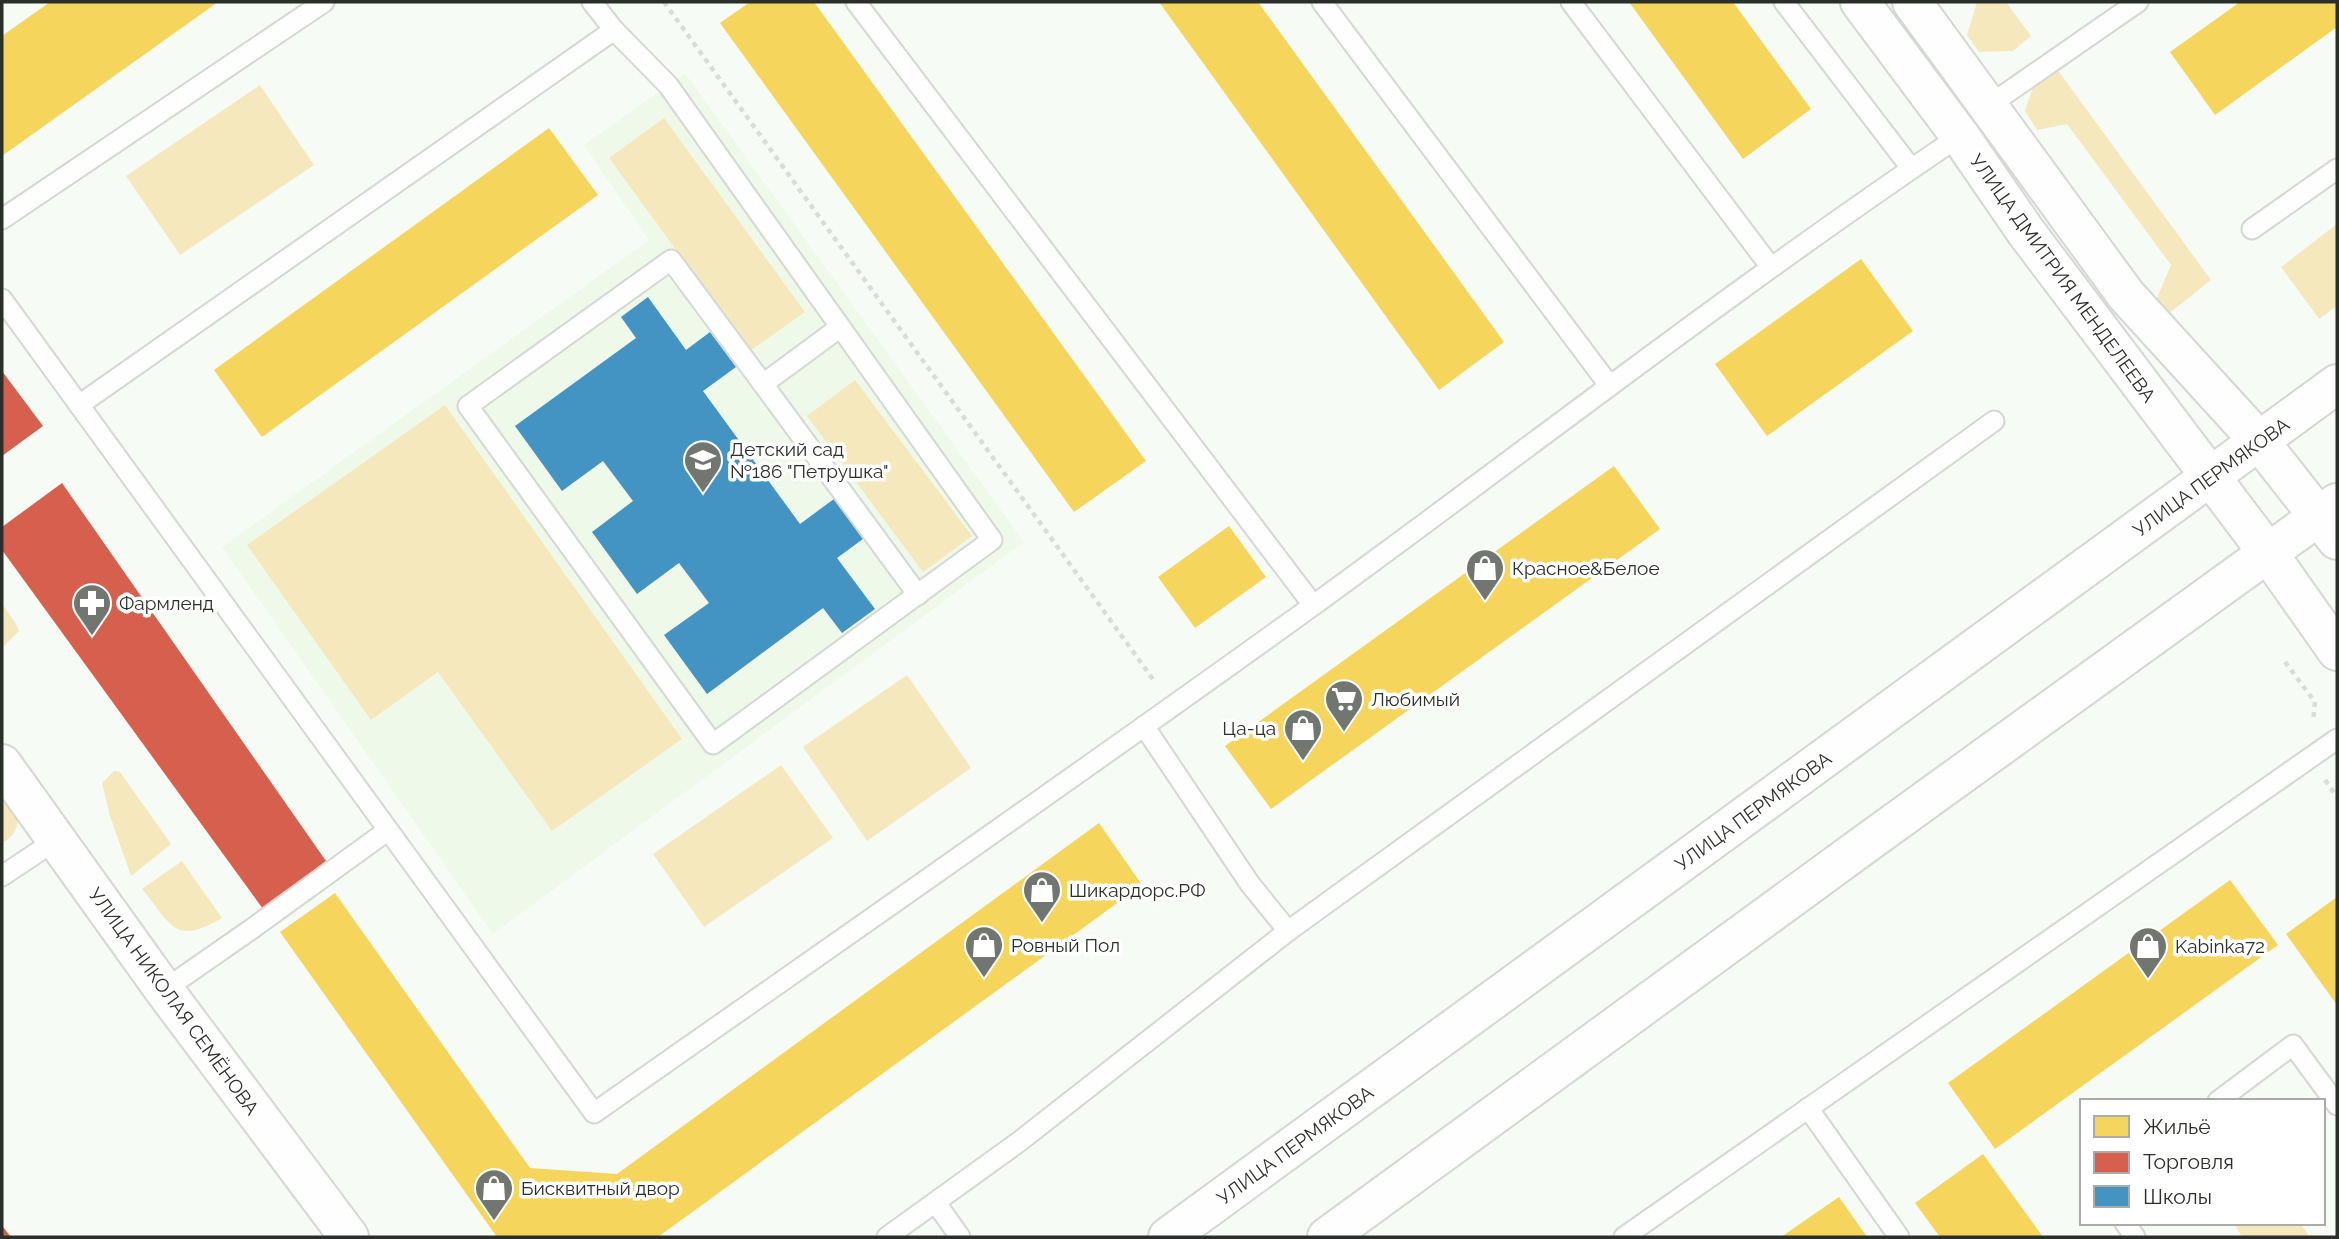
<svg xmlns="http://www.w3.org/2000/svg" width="2339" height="1239" font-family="Raleway,sans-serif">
	<rect width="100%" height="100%" fill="#f7fbf5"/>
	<path fill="#eff9ea" d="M685,73L1024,542L493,934L222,547L649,240L584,145Z"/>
	<g fill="#f6e8bd">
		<path d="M1977,2H2006L2031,36L2013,51L1979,52L1967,35Z"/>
		<path d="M2054,65L2211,280L2167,315L2156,300L2171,265L2067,124L2037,130L2025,111L2035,81Z"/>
		<path d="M260,85L314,165L180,255L126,176Z"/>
		<path d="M664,118L805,312L750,351L609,158Z"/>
		<path d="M2337,224V306L2319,319L2281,267Z"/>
		<path d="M855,380L972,536L923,572L807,416Z"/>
		<path d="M445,405L682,739L552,831L438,672L371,720L247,545Z"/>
		<path d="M2,604L15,622L19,631L3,647Z"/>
		<path d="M907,675L971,768L867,841L803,747Z"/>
		<path d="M781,765L833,838L704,927L653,854Z"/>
		<path d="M114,771L120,772L171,844L131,876L110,816L102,783Z"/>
		<path d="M2,804H13C21,818 19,833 4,842L2,838Z"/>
		<path d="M182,861L222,918C174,946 172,925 142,889Z"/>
		<path d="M2234,1223H2300L2310,1237H2242Z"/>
	</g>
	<g fill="#f6d55c">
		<path d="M50,2H218L2,156V36Z"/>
		<path d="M750,2H814L1146,461L1074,512L720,23Z"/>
		<path d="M1159,2H1258L1504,342L1439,390Z"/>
		<path d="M1629,2H1733L1811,109L1743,159Z"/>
		<path d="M2240,2H2337V27L2215,115L2170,52Z"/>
		<path d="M549,128L598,195L262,437L214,370Z"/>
		<path d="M1861,259L1913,331L1767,436L1715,364Z"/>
		<path d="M1614,466L1660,529L1271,809L1225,746Z"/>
		<path d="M1229,526L1266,577L1195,628L1158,577Z"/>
		<path d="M1099,823L1142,885L658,1237H497L280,932L335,893L530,1168L617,1174Z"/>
		<path d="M2230,880L2278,945L1995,1149L1948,1083Z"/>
		<path d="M2337,897V1005L2286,934Z"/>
		<path d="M1983,1154L2043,1237H1940L1915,1203Z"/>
		<path d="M1839,1197L1867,1237H1781Z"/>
	</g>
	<g fill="#d6604d">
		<path d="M2,371L43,426L2,456Z"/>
		<path d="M62,483L326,861L263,909L2,550V527Z"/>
		<path d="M3,1227L11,1237H2Z"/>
	</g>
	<path fill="#4393c3" d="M648,297L686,350L710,332L736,367L703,391L800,524L838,496L867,536L837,558L875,609L842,633L823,608L707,694L664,635L709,603L679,563L637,594L592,532L633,501L603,461L562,491L515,426L636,338L621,317Z"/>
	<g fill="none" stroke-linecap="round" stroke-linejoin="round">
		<defs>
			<g id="service">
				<path d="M592,2L614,30"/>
				<path d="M856,2L1313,605"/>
				<path d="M1322,2L1609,385"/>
				<path d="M1571,2L1770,266"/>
				<path d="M1784,2L1911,168"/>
				<path d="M1988,106L2138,2"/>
				<path d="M2,219L324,2"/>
				<path d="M2252,229L2337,169"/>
				<path d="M2,299L594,1113C833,945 1074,778 1311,607C1527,450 1738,285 1960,136"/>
				<path d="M763,384L918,595"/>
				<path d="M79,405L614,30L668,85L992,540L713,744L468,406L671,260L763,384L839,328"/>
				<path d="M1144,726L1250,884L1288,931"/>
				<path d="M2,876L56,840"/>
				<path d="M164,990L253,928L387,831"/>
				<path d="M2218,1101L2293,1045L2337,1105"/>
				<path d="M1808,1108L1899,1237"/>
				<path d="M936,1203L960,1237"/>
				<path d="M2125,1223L2135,1237"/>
				<path d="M887,1237L1020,1141L1288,931L1994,421"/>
				<path d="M1624,1237L2337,739"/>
			</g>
			<path id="minor" d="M2,764L164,990L349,1237"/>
			<g id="tertiary">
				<path d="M1860,2L1960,136L2026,232L2268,553L2337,651"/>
				<path d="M1912,2L2126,295L2260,442L2337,540"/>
			</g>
			<g id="secondary">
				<path d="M1168,1237L2337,384"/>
				<path d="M1327,1237L1872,839L2337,503"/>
			</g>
		</defs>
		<use href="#service" stroke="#d4d8d2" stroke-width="23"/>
		<use href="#minor" stroke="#d4d8d2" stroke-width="42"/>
		<use href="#tertiary" stroke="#d4d8d2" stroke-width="42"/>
		<use href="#secondary" stroke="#d4d8d2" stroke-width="42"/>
		<g stroke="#dbdcda" stroke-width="4.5" stroke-dasharray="5 5" stroke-linecap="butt">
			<path d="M664,2L1155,682"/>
			<path d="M2285,662L2315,702L2313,721"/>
			<path d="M2325,780L2337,797"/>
		</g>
		<use href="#service" stroke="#fefefe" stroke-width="19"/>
		<use href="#minor" stroke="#fefefe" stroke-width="38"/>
		<use href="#tertiary" stroke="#fefefe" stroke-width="38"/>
		<use href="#secondary" stroke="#fefefe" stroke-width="38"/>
	</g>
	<defs>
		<symbol id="school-pin" viewBox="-11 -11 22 30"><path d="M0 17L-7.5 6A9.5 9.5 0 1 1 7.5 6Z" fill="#727670" stroke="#fff"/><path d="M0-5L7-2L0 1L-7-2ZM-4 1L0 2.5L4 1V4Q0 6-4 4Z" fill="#fff"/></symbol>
		<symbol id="shop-pin" viewBox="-11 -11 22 30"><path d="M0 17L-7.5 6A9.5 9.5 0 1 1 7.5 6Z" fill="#727670" stroke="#fff"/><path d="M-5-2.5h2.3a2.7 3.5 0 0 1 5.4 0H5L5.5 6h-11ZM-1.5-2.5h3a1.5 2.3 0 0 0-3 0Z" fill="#fff"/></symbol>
		<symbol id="pharmacy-pin" viewBox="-11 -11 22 30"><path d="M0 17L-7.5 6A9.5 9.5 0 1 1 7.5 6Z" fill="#727670" stroke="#fff"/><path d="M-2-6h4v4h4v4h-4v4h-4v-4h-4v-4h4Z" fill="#fff"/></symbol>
		<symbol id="supermarket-pin" viewBox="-11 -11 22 30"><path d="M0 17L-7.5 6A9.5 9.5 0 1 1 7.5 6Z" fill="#727670" stroke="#fff"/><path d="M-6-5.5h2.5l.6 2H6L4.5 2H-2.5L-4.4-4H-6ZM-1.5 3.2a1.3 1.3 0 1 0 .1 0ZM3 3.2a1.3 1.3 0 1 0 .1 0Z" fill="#fff"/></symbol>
	</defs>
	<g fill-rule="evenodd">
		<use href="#school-pin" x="681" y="438" width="44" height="60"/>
		<use href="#shop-pin" x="1463" y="546" width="44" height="60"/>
		<use href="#pharmacy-pin" x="70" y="581" width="44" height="60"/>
		<use href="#supermarket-pin" x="1322" y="677" width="44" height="60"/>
		<use href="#shop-pin" x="1281" y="706" width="44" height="60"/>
		<use href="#shop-pin" x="1020" y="868" width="44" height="60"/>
		<use href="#shop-pin" x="962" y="923" width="44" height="60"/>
		<use href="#shop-pin" x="2126" y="924" width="44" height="60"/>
		<use href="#shop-pin" x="472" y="1166" width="44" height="60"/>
	</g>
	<g text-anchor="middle" stroke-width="7" stroke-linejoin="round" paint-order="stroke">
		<g font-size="19" fill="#2b2f29" stroke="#fff">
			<text transform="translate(2063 278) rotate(54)" y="7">УЛИЦА ДМИТРИЯ МЕНДЕЛЕЕВА</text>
			<text transform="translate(2211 477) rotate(-36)" y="7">УЛИЦА ПЕРМЯКОВА</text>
			<text transform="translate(1753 811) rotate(-36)" y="7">УЛИЦА ПЕРМЯКОВА</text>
			<text transform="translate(174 1001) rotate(54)" y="7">УЛИЦА НИКОЛАЯ СЕМЁНОВА</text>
			<text transform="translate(1295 1145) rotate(-36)" y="7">УЛИЦА ПЕРМЯКОВА</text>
		</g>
		<g font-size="19" fill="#2b2f29" stroke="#fff" text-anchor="start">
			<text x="730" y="456">Детский сад<tspan x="730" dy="22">№186 "Петрушка"</tspan></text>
			<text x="1512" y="575">Красное&amp;Белое</text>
			<text x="119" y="610">Фармленд</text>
			<text x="1371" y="706">Любимый</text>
			<text x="1276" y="735" text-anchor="end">Ца-ца</text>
			<text x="1069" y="897">Шикардорс.РФ</text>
			<text x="1011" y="952">Ровный Пол</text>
			<text x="2175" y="953">Kabinka72</text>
			<text x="521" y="1195">Бисквитный двор</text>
		</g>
	</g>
	<rect width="2339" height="1239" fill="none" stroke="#2b2f29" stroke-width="7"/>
	<rect x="2080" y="1099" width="245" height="126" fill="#ffffff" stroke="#aaaca9" stroke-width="2"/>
	<rect x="2094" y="1116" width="35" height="21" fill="#f6d55c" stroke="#aaaca9" stroke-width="2"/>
	<text x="2143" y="1134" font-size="21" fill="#2b2f29">Жильё</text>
	<rect x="2094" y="1152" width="35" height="21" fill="#d6604d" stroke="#aaaca9" stroke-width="2"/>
	<text x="2143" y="1169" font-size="21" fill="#2b2f29">Торговля</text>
	<rect x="2094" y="1186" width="35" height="21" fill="#4393c3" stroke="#aaaca9" stroke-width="2"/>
	<text x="2143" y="1204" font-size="21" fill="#2b2f29">Школы</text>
</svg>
